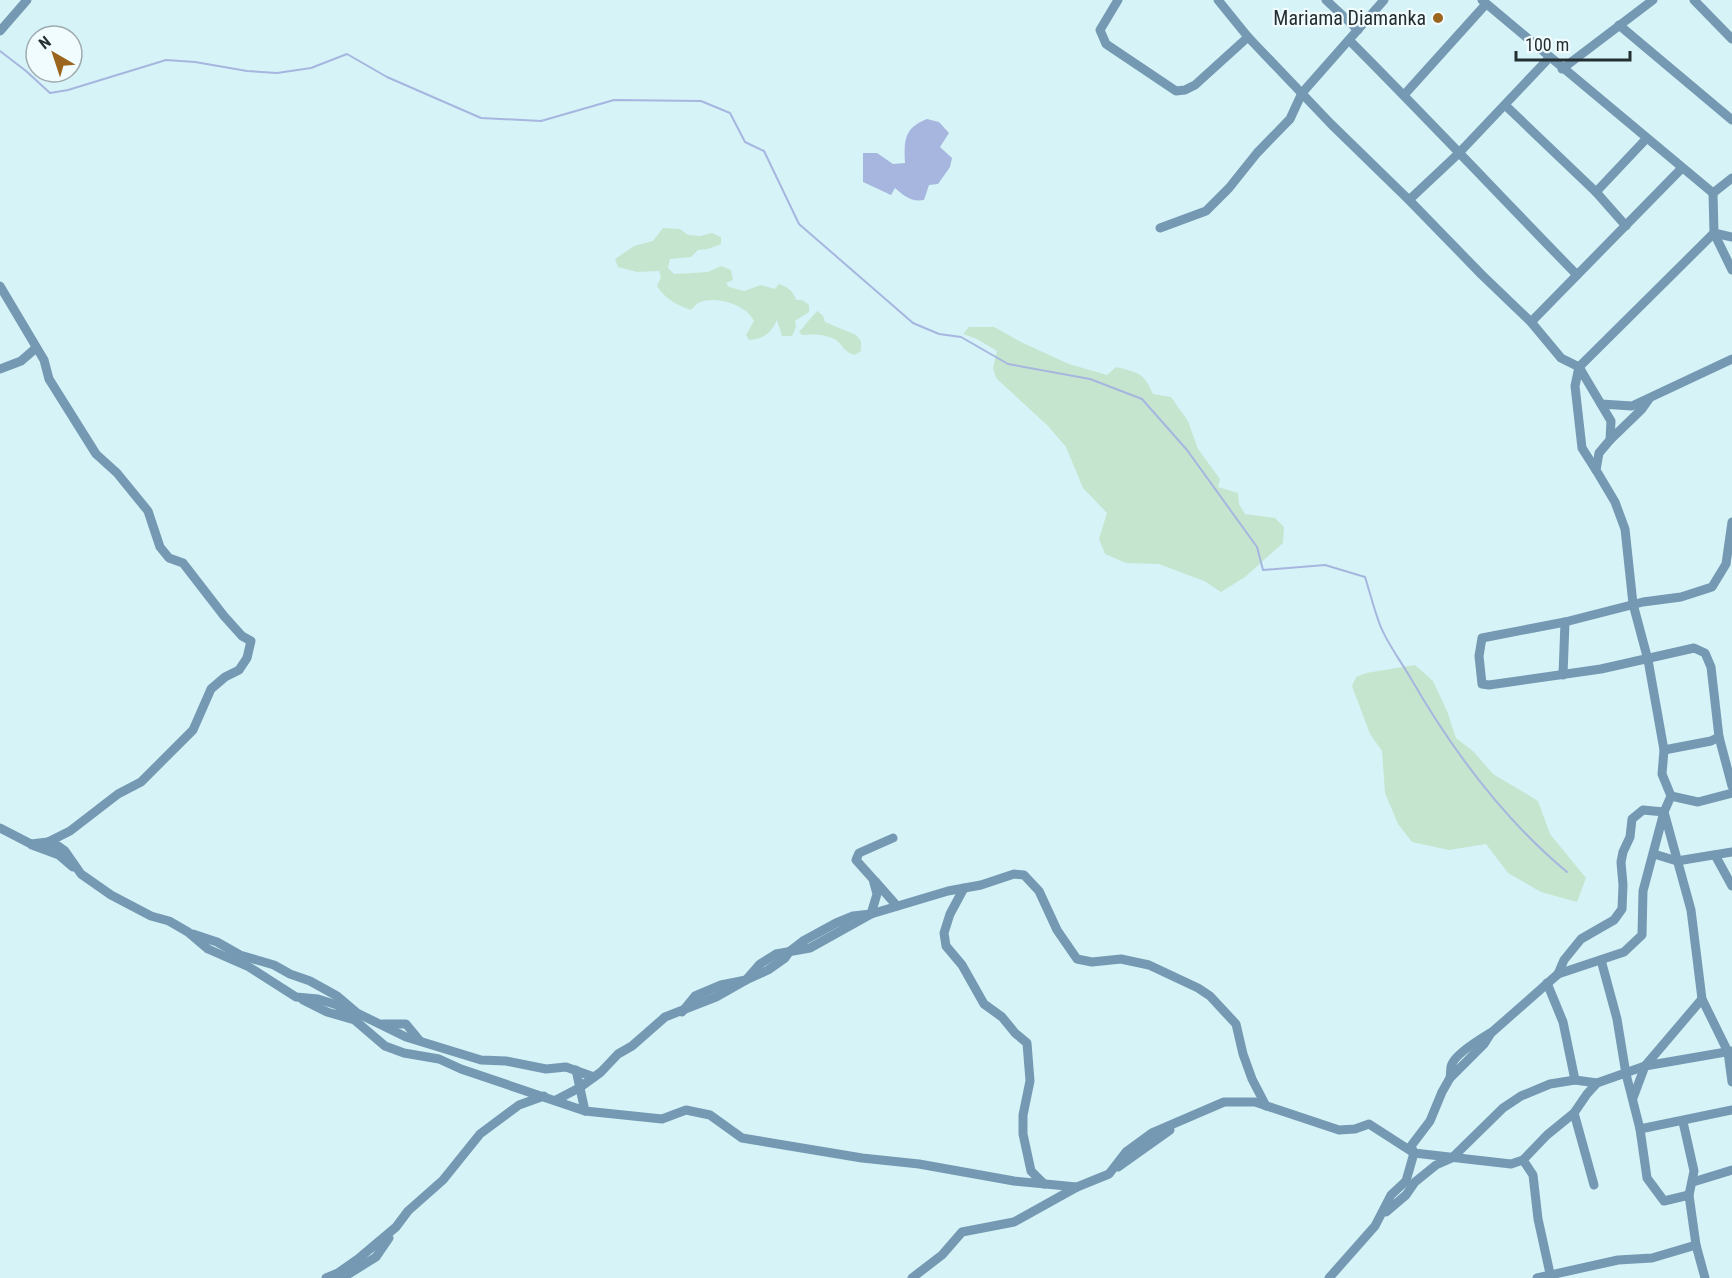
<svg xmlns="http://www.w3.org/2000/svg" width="1732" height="1278" font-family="'Roboto Condensed',sans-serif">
	<rect width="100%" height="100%" fill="#d6f3f8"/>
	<g fill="#c6e5cf">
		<path d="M663,228L680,229L688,235L700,236L712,233L721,237V244L708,249L698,250L691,257L670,259L668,268L674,274L708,272L721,266L731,270L733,280L726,283L729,287L744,291L761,285L775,289L779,284C787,287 794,291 796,300H802L809,305V312L795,321L796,327L792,336H782L777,320C771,333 764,339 749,340L746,335L754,321C746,304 714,295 698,303C695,305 693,308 691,310C677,305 665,299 657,286L661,277L659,271L637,272L618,267L615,259L634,246L653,241Z"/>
		<path d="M817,311L823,316L825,322L856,335L861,341V351L854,355C842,350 843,345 836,340C825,334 813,334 802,335L799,332Z"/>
		<path d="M969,327H994L1023,343L1069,364L1107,375L1116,367C1139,373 1143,372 1153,394L1171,397L1188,421L1198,449L1220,479L1218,487L1238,493L1239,504L1245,514L1275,518L1284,527L1283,543L1245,577L1221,592L1204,581L1159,564L1126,563L1105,554L1099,539L1107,513L1083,488L1066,447L1048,426L996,378L993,368L997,351L977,339L963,334Z"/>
		<path d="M1415,665L1433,681L1447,711L1456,738L1474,752L1493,774L1538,801L1550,834L1586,878L1577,902L1541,892L1508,873L1486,844L1449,850L1412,842L1398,824L1385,793L1382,751L1370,734L1352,686L1356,677L1366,673Z"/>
	</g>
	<path fill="#a6b6df" d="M927,119L939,122L949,133L940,147L952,158L950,167L938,184L929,185L924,200C911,202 904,196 895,188L891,195L863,182V153H877L893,164L905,163C904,140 904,128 927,119Z"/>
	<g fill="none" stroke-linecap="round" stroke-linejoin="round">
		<path stroke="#a6b6df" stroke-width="2" d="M0,51L26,71L50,93L68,90L166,60L195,62L247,71L277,73L311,68L347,54L387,77L481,118L541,121L614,100L701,101L730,113L745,142L764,151L799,224L913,323L939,334L961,337L1008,364L1090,379L1142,399L1187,450L1257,547L1263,570L1325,565L1365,577C1370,593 1374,609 1380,625C1387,643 1400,660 1410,677C1452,750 1502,818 1567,872"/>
		<g stroke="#7599b2" stroke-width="9">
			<path d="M1118,0L1100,30L1106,44L1176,91L1185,90L1195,85L1248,37"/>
			<path d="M1218,0L1248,37L1331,124L1409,200L1482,275L1531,322L1561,358L1579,367L1611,421L1610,440L1599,453L1596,470L1615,502L1625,529L1633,604L1648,660L1664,750L1662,774L1671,796L1664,812L1643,891L1642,935L1624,952L1558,974L1491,1033L1484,1044L1450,1078L1442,1092L1430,1121L1411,1146L1414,1153L1406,1181L1391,1195L1375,1226L1329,1278"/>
			<path d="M1326,0L1358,30"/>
			<path d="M1482,0L1713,193L1714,233L1579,367L1575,386L1582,448L1596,470"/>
			<path d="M1694,0L1732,39"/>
			<path d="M1619,25L1732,120"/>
			<path d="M0,31L27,0"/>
			<path d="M1349,40C1426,117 1501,197 1577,275"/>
			<path d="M1562,69L1653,0"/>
			<path d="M1404,95L1486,4"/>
			<path d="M1505,105L1596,192L1626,226"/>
			<path d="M1596,192L1646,139"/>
			<path d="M1713,193L1732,178"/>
			<path d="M1409,200L1458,154L1549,58"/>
			<path d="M1160,228L1206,211L1229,188L1257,153L1290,119L1302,93L1384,0"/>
			<path d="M1714,233L1732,270"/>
			<path d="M1714,233L1732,237"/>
			<path d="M0,286L44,360L49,379L96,454L117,473L148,511L160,547L169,558L183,563L224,616L242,636L251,641L247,658L239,670L225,677L211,689L193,730L141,782L118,794L70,831L48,842"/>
			<path d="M1531,322L1682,168"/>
			<path d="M0,369L21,361L36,348"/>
			<path d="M1601,404L1632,406L1732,359"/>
			<path d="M1610,440L1642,409L1649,399"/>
			<path d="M1563,675L1565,622"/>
			<path d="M1719,737L1732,786"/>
			<path d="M1664,750L1711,741L1719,737L1711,667L1705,653L1694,648L1601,669L1489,685L1482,684L1479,656L1482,638L1565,622L1643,602L1681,597L1712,587L1726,564L1732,522"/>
			<path d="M1671,796L1698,802L1732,793"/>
			<path d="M0,828L31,844L48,842L58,846L65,851L81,874L111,895L151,916L169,921L188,932L208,949L249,967L296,997L318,999L337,1005L385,1046L404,1053L439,1059L461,1069L585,1111L662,1119L686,1110L710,1115L742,1138L862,1158L919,1164L1014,1181L1077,1187L1109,1174L1126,1152L1152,1133L1224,1102H1255L1339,1130L1355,1129L1369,1124L1414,1153L1511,1164L1523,1160L1547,1135L1574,1113L1587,1094L1597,1083L1645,1066L1732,1051"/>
			<path d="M32,845L59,855L73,867"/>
			<path d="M1654,854L1677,861L1732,852"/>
			<path d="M1715,855L1732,886"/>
			<path d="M875,881L897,906"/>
			<path d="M964,888L950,914L944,933L946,946L962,965L984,1004L1002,1017L1015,1033L1027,1043L1030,1081L1023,1115V1134L1031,1171L1044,1184"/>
			<path d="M193,934L217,942L240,955L274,965L290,974L310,981L337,996L357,1013L406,1037L481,1060L506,1061L546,1069L566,1067L594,1077"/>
			<path d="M1601,960L1617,1019L1626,1074L1640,1129L1647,1178L1664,1201L1689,1195"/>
			<path d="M1558,974L1564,960L1581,939L1614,920L1622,909L1623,885L1621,862L1623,852L1630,837L1632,819L1643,810L1664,812L1691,910L1702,999L1728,1052L1732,1082"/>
			<path d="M1547,983L1563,1022L1575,1080"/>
			<path d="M303,1000L327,1012L351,1019"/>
			<path d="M682,1012L695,996L721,985L746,980L768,970L785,958L790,951L803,941L836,923L853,916L871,914L948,891L981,885L1014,874L1024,875L1039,891L1057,930L1077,959L1092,962L1121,959L1149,965L1198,988L1210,996L1236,1024L1243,1054L1252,1079L1266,1106"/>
			<path d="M383,1024H406L420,1041"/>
			<path d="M576,1070L585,1111"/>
			<path d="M1450,1078C1451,1074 1450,1067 1452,1064C1456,1054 1480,1039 1490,1033"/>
			<path d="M1633,1098L1645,1066L1702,999"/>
			<path d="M556,1100L579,1088L601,1072L618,1054L632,1046L665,1017L716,997L746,980L760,964L776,954L810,948L871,914L877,894L873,879L856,860L859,853L893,838"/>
			<path d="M1574,1113L1594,1185"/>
			<path d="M1683,1122L1694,1171L1689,1195L1696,1245L1705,1278"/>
			<path d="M1640,1129L1732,1110"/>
			<path d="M1523,1160L1533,1175L1538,1219L1551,1278"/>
			<path d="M1118,1167L1170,1130"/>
			<path d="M1693,1182L1732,1170"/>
			<path d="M1386,1212L1406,1195L1415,1182L1436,1165L1452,1158L1503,1108L1521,1096L1550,1084L1575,1080L1597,1083"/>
			<path d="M326,1278L338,1273L358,1259L396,1227L408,1211L443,1180L480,1134L519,1105L544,1096"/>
			<path d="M338,1278L347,1275L376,1257L389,1238"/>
			<path d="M912,1278L942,1255L962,1232L1014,1222L1077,1187"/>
			<path d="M1537,1278L1618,1260L1652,1258L1696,1245"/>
		</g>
	</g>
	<circle fill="#9b651e" stroke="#f1fcff" stroke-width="2" cx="1438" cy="18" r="6"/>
	<g text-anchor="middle" stroke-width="4.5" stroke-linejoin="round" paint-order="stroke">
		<g font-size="20" fill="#242f32" stroke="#f1fcff" text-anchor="end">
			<text x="1426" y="25">Mariama Diamanka</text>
		</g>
	</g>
	<g transform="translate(54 54) rotate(321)"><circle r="28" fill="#f1fcff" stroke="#9faaad" stroke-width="1.5"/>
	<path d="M0-4.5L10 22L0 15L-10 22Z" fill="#9b651e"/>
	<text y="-9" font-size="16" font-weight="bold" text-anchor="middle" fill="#242f32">N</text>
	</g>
	<path d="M1516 51v9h114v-9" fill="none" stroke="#242f32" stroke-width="3"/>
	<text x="1525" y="51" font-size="18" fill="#242f32" stroke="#f1fcff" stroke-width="4.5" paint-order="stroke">100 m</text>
</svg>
